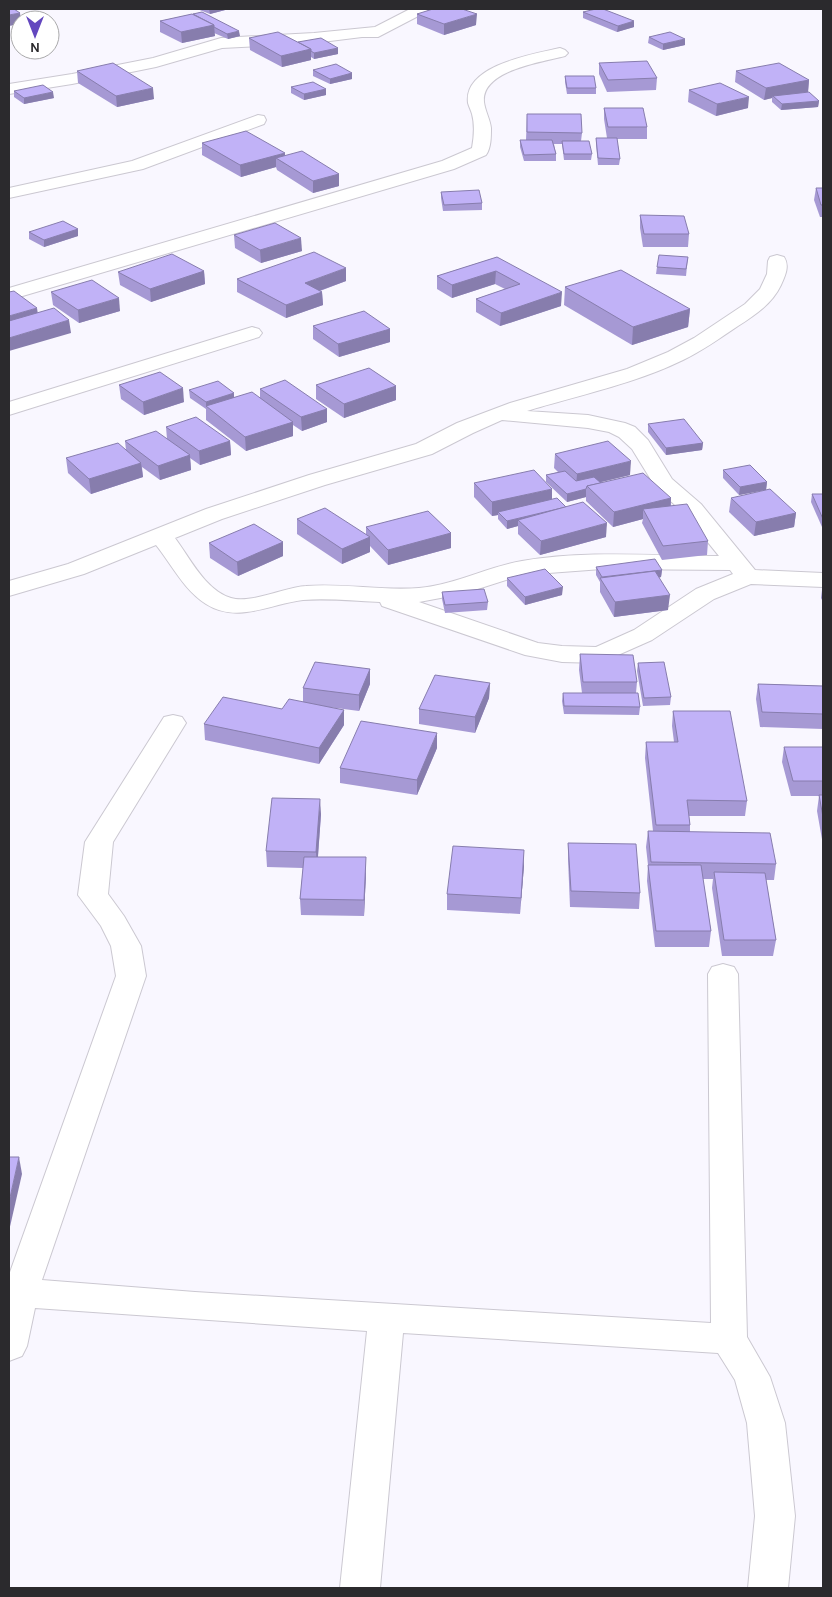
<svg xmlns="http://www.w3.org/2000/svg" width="832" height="1597" font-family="Karla,sans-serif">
	<rect width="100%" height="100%" fill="#f9f7ff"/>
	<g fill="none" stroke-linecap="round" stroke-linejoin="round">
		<defs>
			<g id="street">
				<path d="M410,9H428L426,12L378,37H362L314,43L222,48L156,67L72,84L9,94V84L72,74L153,58L221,38L314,33L375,27Z"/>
				<path d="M560,48L565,50L568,53L565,56C543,62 481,70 484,102C485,111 490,119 491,128C491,137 491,148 486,155L454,169L9,300V288L442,161L472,148C474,137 475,125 472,114C471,110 469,107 468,103C463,65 534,54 560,48Z"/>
				<path d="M258,115L264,116L266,120L264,124L143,169L9,198V188L132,161Z"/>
				<path d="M777,255L784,257C790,266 785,276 781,285C772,304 755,315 738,326C720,338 702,351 683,360C634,384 579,395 527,411L588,415L625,423L635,427L648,440L672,479L701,504L755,570L823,573V587L751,584L714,599L652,640L600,663L562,662L525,655L382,606L380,602C354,601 328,598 303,600C270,604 237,624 206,604C184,590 172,565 156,545L84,574L9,596V581L68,564L206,509L309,475L416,444L457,423L510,403L627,369L668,352L694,338L745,304L760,289L767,274L768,261L770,257ZM502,420L588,428L609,432L619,437L632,449L656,488L685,514L719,556C654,556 587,550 522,561C487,567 455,585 419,588C382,591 344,583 306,586C285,587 251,604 231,598C205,590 190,558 175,538L222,519L325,485L432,454L473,433ZM602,569L730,570L733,574L696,589L634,630L596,647L562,646L538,643L419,602L462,594L522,575Z"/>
				<path d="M252,327L259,329L262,333L259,337L9,415V402Z"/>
				<path d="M173,715L182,717L186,723L113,842L108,894L124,916L141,946L146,976L42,1280L195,1292L711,1323L708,974L712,967L723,964L734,967L738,974L747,1337L770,1377L785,1423L795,1516L788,1588H748L755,1516L747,1423L735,1380L718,1353L403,1333L380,1588H340L367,1331L35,1308L27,1346L22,1356L9,1361V1275L116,976L111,946L101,926L78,895L85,842L164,717Z"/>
			</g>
		</defs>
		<use href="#street" stroke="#cbc8d1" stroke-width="2"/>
		<use href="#street" fill="#fff" fill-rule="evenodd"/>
	</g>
	<g fill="#a699d4">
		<path d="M197,9H229L210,14Z"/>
		<path d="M202,12L240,36L228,39L214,33L215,36L182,43L160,32V21Z"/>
		<path d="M583,12L634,27L617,32L583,18Z"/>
		<path d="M417,14L476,25L444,35L417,24Z"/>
		<path d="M649,37L685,45L663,50L648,43Z"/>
		<path d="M249,38L298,42L338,48V54L314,59L311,57V60L282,67L250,50Z"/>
		<path d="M599,63L657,78L656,90L607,92L599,74Z"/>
		<path d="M313,70L352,73V79L330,84L313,76Z"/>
		<path d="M77,71L154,99L117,107L78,83Z"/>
		<path d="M736,71L809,80L808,92L802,93L819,101L818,107L781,110L772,102V98L764,100L735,82Z"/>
		<path d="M565,76L596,88V94H567L565,82Z"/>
		<path d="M291,87L326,89V95L304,100L291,93Z"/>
		<path d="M689,90L748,108L716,116L688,102Z"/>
		<path d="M14,91L54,98L24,104L14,97Z"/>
		<path d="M604,108L647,127V139H617L620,159L619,165H598L596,144V138H607L604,119Z"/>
		<path d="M527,114L582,133L581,141L592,154L591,160H564L562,144H554L556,154V161H524L520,147V140H526Z"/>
		<path d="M202,143L285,156L339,174V186L313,193L277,170L276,167L241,177L202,155Z"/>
		<path d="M816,188H823V217H820L814,200Z"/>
		<path d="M441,192L482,203V210L443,211L441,198Z"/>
		<path d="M640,215L689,234L688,247H643L640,228Z"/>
		<path d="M78,229V236L44,247L29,239V232Z"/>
		<path d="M234,235L302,251L261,263L235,248Z"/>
		<path d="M497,257L561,306L500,326L476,312V299L505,289L495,284L452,298L437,289V276Z"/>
		<path d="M688,257L686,276L656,274L657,267Z"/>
		<path d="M204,271L205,284L151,302L120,285L118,272Z"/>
		<path d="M237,279L346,281L320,291L322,292L323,305L286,318L237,292Z"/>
		<path d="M565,287L690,309L688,327L632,345L564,305Z"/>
		<path d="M51,292L120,311L79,323L53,305Z"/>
		<path d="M313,326L390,329V342L339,357L313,339Z"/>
		<path d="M119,385L184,402L144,415L121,399Z"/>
		<path d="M316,385L396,386V400L344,418L316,399Z"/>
		<path d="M260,389L327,409V422L302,431L293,425V436L246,451L206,420V409L190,398L189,390L234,397L260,398Z"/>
		<path d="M648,424L703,443L702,450L666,455L648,432Z"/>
		<path d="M166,427L230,441L231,455L200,465L190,458L191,470L160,480L142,467L143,477L91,494L68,473L66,458L126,450L125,441L167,439Z"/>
		<path d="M555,454L630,475L601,482L671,498V506L708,541L707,555L662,560L642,523L643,519L613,527L586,501V497L567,502L546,482V475L558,472L554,468Z"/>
		<path d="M723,470L767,482L766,490L739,495L723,478Z"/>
		<path d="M474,483L552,500L566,507L606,537L540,555L518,534V526L507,529L498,519V515L492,516L474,497Z"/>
		<path d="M812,494H823V527H822L811,502Z"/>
		<path d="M731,498L796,513L794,527L754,536L729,512Z"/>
		<path d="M297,519L366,535V527L451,533V548L388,565L370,546V552L342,564L297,534Z"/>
		<path d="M283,542V556L238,576L210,558L209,543Z"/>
		<path d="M596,567L662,570L661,577L659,578L668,610L614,617L600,592V582L596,575Z"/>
		<path d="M507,578L562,595L525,605L507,586Z"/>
		<path d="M822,590H823V602L821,598Z"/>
		<path d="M442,592L488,602L487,610L445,613L442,599Z"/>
		<path d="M580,654L637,682L636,693L640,707L639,715L564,714L562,701L563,693H582L579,670Z"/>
		<path d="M638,663L671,697L670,705L643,706L637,671Z"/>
		<path d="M370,669V684L359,711L328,707L344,710V725L319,764L205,740L204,724L282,709L303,702V688Z"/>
		<path d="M490,683L489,698L475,733L419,724V709Z"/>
		<path d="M758,684L823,686V729L760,727L756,699Z"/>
		<path d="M673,711L747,801L745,816H689L690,825V832L776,864L774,880H766L776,940L773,956H722L712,888L713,879H703L711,931L709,947H655L647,881L648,865L646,847L648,831H653L645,758L646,742H674L672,726Z"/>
		<path d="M784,747H823V845L817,811L819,796H791L782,762Z"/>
		<path d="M437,748L417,795L340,783V768Z"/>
		<path d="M321,814L318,857L366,873L364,916L301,915L300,899L303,868L267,867L266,851Z"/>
		<path d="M568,843L640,893L639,909L570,907L568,859Z"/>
		<path d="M524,866L520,914L447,910V894Z"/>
	</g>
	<g fill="#877dad">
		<path d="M209,9H229L210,14Z"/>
		<path d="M20,13L21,20H20V24L9,26V15Z"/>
		<path d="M477,14L476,25L444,35V24Z"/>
		<path d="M634,21V27L617,32L618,26Z"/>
		<path d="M214,25L215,36L182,43L181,32Z"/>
		<path d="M239,31L240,36L228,39L227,34Z"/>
		<path d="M685,39V45L663,50V44Z"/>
		<path d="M338,48V54L314,59V53Z"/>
		<path d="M311,49V60L282,67L281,56Z"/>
		<path d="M352,73V79L330,84V79Z"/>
		<path d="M809,80L808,92L775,98L773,96L772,98L764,100L766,88Z"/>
		<path d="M153,88L154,99L117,107L116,96Z"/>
		<path d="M326,89V95L304,100V94Z"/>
		<path d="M53,92L54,98L24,104V98Z"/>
		<path d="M749,97L748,108L716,116L717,104Z"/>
		<path d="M819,101L818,107L781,110L782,104Z"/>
		<path d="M285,153V164L276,158V167L241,177L240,165Z"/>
		<path d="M339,174V186L313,193V181Z"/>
		<path d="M78,229V236L44,247V240Z"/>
		<path d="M301,238L302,251L261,263L260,250Z"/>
		<path d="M346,268V281L305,296V283Z"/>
		<path d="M204,271L205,284L151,302L150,289Z"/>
		<path d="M496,271L495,284L452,298V285Z"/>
		<path d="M322,292L323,305L286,318V305Z"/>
		<path d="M562,292L561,306L500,326L501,313Z"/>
		<path d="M119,298L120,311L79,323L78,310Z"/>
		<path d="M37,308L39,321L9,330V316Z"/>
		<path d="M690,309L688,327L632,345L633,327Z"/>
		<path d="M69,320L71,333L9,351V338Z"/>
		<path d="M390,329V342L339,357L338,344Z"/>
		<path d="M396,386V400L344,418V404Z"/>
		<path d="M183,388L184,402L144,415L143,402Z"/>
		<path d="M234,393V400L206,407V402Z"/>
		<path d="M327,409V422L302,431L301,417Z"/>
		<path d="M293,422V436L246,451L245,437Z"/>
		<path d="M230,441L231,455L200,465L199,451Z"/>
		<path d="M703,443L702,450L666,455V448Z"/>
		<path d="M190,455L191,470L160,480L158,466Z"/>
		<path d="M631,461L630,475L576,488L577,474Z"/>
		<path d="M141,463L143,477L91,494L89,479Z"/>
		<path d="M767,482L766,490L739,495L740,487Z"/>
		<path d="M552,489V503L498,512V515L492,516V502Z"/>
		<path d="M586,489V497L567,502V494Z"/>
		<path d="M671,498L670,513L643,509V519L613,527L614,512Z"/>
		<path d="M567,508L518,520V526L507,529V521Z"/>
		<path d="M796,513L794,527L754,536L756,522Z"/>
		<path d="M607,523L606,537L540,555L541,541Z"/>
		<path d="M451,533V548L388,565V550Z"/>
		<path d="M370,537V552L342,564V549Z"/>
		<path d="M283,542V556L238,576L237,562Z"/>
		<path d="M662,570L661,577L605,585L602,581Z"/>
		<path d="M563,587L562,595L525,605V597Z"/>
		<path d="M670,595L668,610L614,617L615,602Z"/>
		<path d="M370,669V684L359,711V695Z"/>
		<path d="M490,683L489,698L475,733V717Z"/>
		<path d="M344,710V725L319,764V748Z"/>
		<path d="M437,733V748L417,795V780Z"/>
		<path d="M320,799L321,814L317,868L316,852Z"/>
		<path d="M524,850V866L520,914Z"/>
		<path d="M366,857V873L364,916V900Z"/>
		<path d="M19,1157L22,1174L9,1231V1202Z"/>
	</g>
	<g fill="#c1b2f7" stroke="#877dad">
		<path d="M9,9H14L20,13L9,15Z"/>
		<path d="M433,9H462L477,14L444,24L417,14Z"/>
		<path d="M596,9H603L634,21L618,26L583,12Z"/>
		<path d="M202,12L239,31L227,34L214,27V25L193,14Z"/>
		<path d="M192,14L214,25L181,32L160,21Z"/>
		<path d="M278,32L311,49L281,56L249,38Z"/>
		<path d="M670,32L685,39L663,44L649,37Z"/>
		<path d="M321,38L338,48L314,53L311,51V49L298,42Z"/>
		<path d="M647,61L657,78L608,80L599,63Z"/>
		<path d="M113,63L153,88L116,96L77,71Z"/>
		<path d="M779,63L809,80L766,88L736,71Z"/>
		<path d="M336,64L352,73L330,79L313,70Z"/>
		<path d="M565,76H594L596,88H567Z"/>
		<path d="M313,82L326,89L304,94L291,87Z"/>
		<path d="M720,83L749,97L717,104L689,90Z"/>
		<path d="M43,85L53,92L24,98L14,91Z"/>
		<path d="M809,92L819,101L782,104L773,96Z"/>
		<path d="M604,108H643L647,127H608Z"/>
		<path d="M527,114H581L582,133L527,132Z"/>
		<path d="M246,131L285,153L240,165L202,143Z"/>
		<path d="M596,138H617L620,159L598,158Z"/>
		<path d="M520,140H552L556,154L524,155Z"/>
		<path d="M562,141H589L592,154H564Z"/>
		<path d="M302,151L339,174L313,181L276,158Z"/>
		<path d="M816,188H823V205H821Z"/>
		<path d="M479,190L482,203L444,205L441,192Z"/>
		<path d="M640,215L684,216L689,234H644Z"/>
		<path d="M63,221L78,229L44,240L29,232Z"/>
		<path d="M275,223L301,238L260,250L234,235Z"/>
		<path d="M314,252L346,268L305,283L322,292L286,305L237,279Z"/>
		<path d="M172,254L204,271L150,289L118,272Z"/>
		<path d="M659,255L688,257L686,269L657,267Z"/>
		<path d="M497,257L562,292L501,313L476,299L520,284L496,271L452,285L437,276Z"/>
		<path d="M621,270L690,309L633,327L565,287Z"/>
		<path d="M92,280L119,298L78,310L51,292Z"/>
		<path d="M14,291L37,308L9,316V292Z"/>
		<path d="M54,308L69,320L9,338V321Z"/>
		<path d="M364,311L390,329L338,344L313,326Z"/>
		<path d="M369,368L396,386L344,404L316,385Z"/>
		<path d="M160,372L183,388L143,402L119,385Z"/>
		<path d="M285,380L327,409L301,417L260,389Z"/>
		<path d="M218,381L234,393L206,402L189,390Z"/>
		<path d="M252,392L293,422L245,437L206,406Z"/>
		<path d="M196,417L230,441L199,451L166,427Z"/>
		<path d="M684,419L703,443L666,448L648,424Z"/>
		<path d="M156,431L190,455L158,466L125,441Z"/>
		<path d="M608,441L631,461L577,474L555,454Z"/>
		<path d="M118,443L141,463L89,479L66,458Z"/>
		<path d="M750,465L767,482L740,487L723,470Z"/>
		<path d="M534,470L552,489L492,502L474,483Z"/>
		<path d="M565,471L576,481L594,477L601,483L587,486L586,489L567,494L546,475Z"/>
		<path d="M643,473L671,498L614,512L587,486Z"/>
		<path d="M770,489L796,513L756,522L731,498Z"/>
		<path d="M812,494H823V519Z"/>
		<path d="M557,498L566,507L507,521L498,512Z"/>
		<path d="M583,502L607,523L541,541L518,520Z"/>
		<path d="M687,504L708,541L663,546L643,509Z"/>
		<path d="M325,508L370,537L342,549L297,519Z"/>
		<path d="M428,511L451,533L388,550L366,527Z"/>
		<path d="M254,524L283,542L237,562L209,543Z"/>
		<path d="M655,559L662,570L602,577L596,567Z"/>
		<path d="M545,569L563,587L525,597L507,578Z"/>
		<path d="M655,571L670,595L615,602L600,578Z"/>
		<path d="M484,589L488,602L445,605L442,592Z"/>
		<path d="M580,654L633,655L637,682H583Z"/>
		<path d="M315,662L370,669L359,695L303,688Z"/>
		<path d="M664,662L671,697L644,698L638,663Z"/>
		<path d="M435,675L490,683L475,717L419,709Z"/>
		<path d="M758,684L823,686V714L762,712Z"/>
		<path d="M563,693H638L640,707L564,706Z"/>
		<path d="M223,697L282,709L289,699L344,710L319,748L204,724Z"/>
		<path d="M673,711H730L747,801L687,800L690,825H656L646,742H678Z"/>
		<path d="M361,721L437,733L417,780L340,768Z"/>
		<path d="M784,747H823V781H793Z"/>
		<path d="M819,795H823V817Z"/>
		<path d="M272,798L320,799L316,852L266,851Z"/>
		<path d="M648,831L770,833L776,864L651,862Z"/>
		<path d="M568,843L636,844L640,893L571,891Z"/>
		<path d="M453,846L524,850L521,898L447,894Z"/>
		<path d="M304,857H366L364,900L300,899Z"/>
		<path d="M648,865H701L711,931H656Z"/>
		<path d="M714,872L765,873L776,940H724Z"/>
		<path d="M9,1157H19L9,1202Z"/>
	</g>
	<rect width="832" height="1597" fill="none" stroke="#2b2a2d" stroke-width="20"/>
	<g transform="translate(35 35) rotate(180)"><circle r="24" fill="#ffffff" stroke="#aaaaab"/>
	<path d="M0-4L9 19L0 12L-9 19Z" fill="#6347bf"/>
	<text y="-8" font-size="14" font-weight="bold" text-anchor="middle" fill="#2b2a2d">N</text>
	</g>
</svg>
